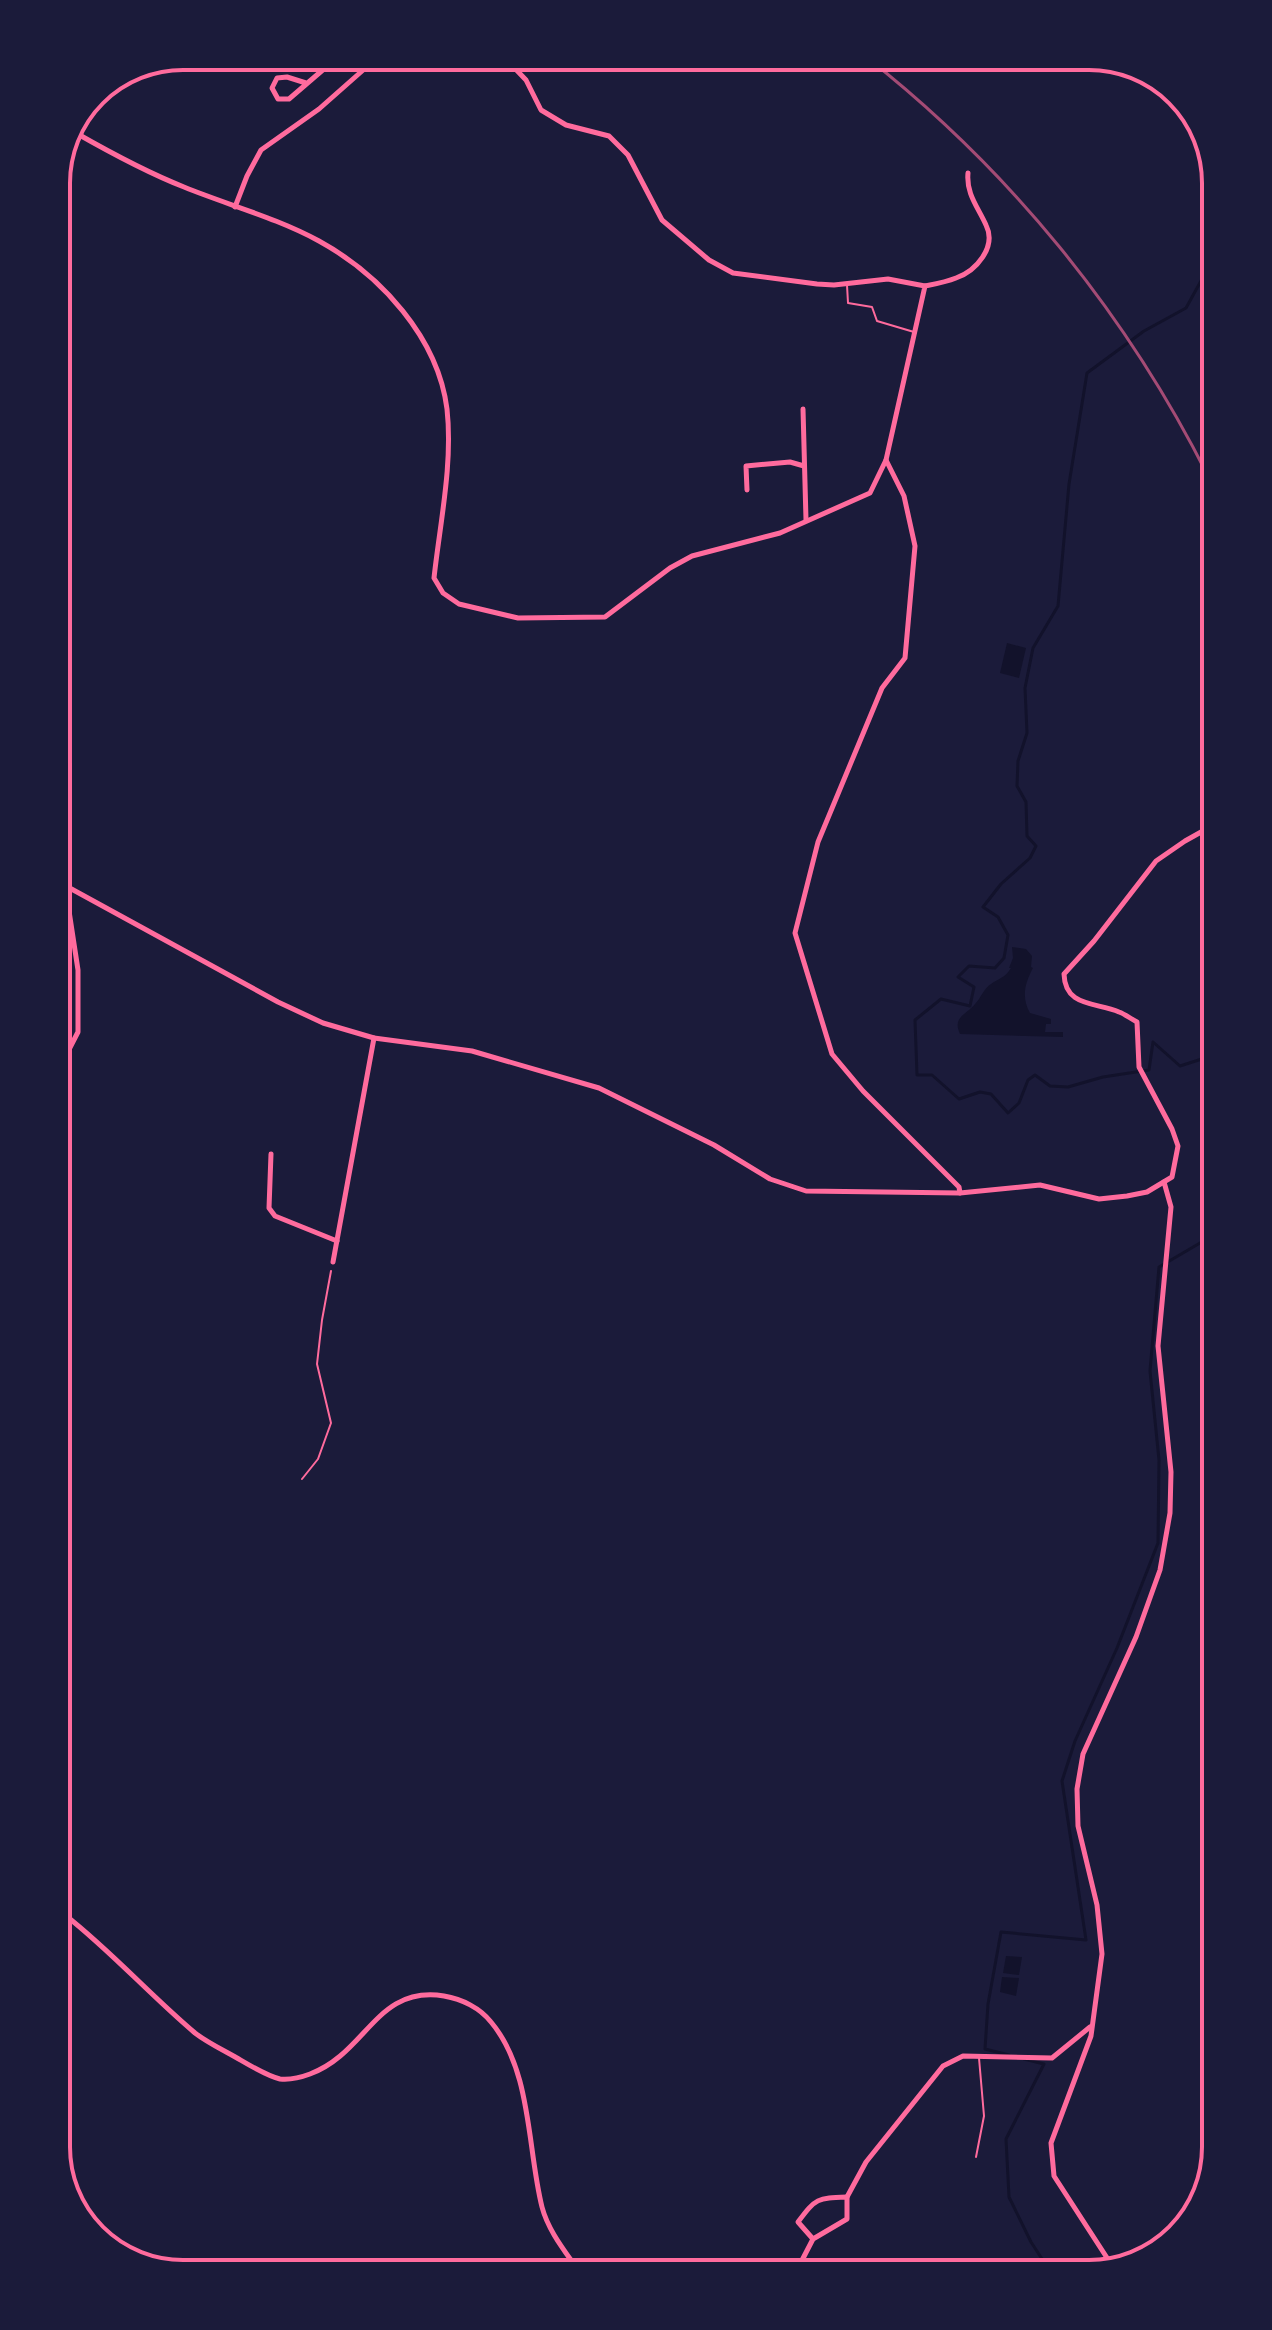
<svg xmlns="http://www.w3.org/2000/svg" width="1272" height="2330" font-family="Rubik,sans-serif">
	<rect width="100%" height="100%" fill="#1b1b3a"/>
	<g fill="#12122b">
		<path d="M1007,643L1026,648L1019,678L1000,673Z"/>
		<path d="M1012,947L1026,949L1032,956L1031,967L1033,968C1025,983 1021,997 1030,1013L1051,1019V1024H1046L1045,1032H1063V1037L960,1034C952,1017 966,1015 975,1004C981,998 984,988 991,984C999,978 1005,978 1011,968H1009L1013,958Z"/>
		<path d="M1006,1956L1022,1957L1019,1975L1003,1973Z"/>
		<path d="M1002,1977L1019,1978L1016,1996L1000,1992Z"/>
	</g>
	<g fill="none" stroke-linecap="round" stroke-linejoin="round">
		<g stroke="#12122b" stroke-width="3">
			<path d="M1207,270L1186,308L1144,331L1087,373L1069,484L1058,606L1033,648L1025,688L1027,733L1018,761L1017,786L1026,802L1027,836L1036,846L1030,858L1001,884L983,907L998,917L1008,935L1004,958L995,968L969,966L958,977L974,987L970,1006L941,999L915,1020L917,1075H932L959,1099L980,1092L991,1094L1008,1113L1019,1103L1028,1080L1035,1075L1050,1086L1068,1087L1103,1077L1149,1070L1153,1042L1180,1066L1208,1057L1211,1060"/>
			<path d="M1009,2055L985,2049L988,2004L1001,1932L1086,1940L1062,1781L1075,1741L1117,1648L1158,1543L1159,1460L1150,1371L1159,1267L1212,1236"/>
			<path d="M1024,2059L1044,2064L1006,2139L1009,2197L1031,2242L1046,2265"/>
		</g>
		<path stroke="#ff6b9d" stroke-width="2" d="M302,1479L318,1459L331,1423L317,1364L322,1320L331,1271"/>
		<g stroke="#ff6b9d" stroke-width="2">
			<path d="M847,285L848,303L872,307L877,321L914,332"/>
			<path d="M976,2157L984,2116L979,2058"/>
		</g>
		<g stroke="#ff6b9d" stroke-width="5">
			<path d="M503,56L526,80L541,110L566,125L609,136L628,155L662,220L709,260L733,273L817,284L834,285L888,279L925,286L886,460L904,496L915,546L905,658L882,688L818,842L795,933L832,1054L863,1091L959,1187L960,1193"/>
			<path d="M306,83L287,77L277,78L272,88L278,99H289L339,56"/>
			<path d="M76,133C111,153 146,172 184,187C228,205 277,218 319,241C381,275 438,338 447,409C453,464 440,523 434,578L443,593L459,604L518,618L605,617L670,568L692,556L780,533L870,493L886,460"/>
			<path d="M235,207L247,176L261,150L319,109L379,56"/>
			<path d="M925,286C935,284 946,282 956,278C976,271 997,247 986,225C978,207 966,194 968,173"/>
			<path d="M803,409L806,520"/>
			<path d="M58,475L60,432L59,168"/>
			<path d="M747,490L746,466L790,462L804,466"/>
			<path d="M60,889L66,886L278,1002L323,1023L374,1038L472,1051L599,1088L714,1145L770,1179L806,1191L960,1193L1040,1185L1099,1199L1127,1196L1147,1192L1172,1177L1178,1146L1172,1129L1139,1067L1137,1022C1131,1019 1125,1014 1119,1012C1095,1002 1065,1007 1064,974L1094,941L1156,861L1185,841L1210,827"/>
			<path d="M60,890L69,911L78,970V1032L60,1067"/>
			<path d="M271,1154L269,1208L275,1216L337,1241"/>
			<path d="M333,1262L374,1038"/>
			<path d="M65,1915C111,1951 150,1995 195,2033C208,2043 223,2050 237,2058C249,2065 267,2076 280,2079C289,2080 302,2077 310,2074C367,2053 376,1985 444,1996C462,1999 480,2008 491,2022C532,2071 527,2147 542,2207C548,2230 564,2250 578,2270"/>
			<path d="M847,2197L866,2162L943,2066L963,2056L1052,2058L1090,2027"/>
			<path d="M1111,2264L1054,2176L1051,2143L1091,2036L1102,1954L1097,1905L1078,1826L1077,1789L1083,1754L1136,1637L1160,1570L1170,1513L1171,1472L1158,1346L1171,1207L1164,1182"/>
			<path d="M798,2268L813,2239L847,2219V2197C817,2198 816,2198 798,2222L813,2239"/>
		</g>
		<path stroke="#a44b75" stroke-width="3" d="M865,56C1009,169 1126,313 1208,476"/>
	</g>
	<path d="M0 0H1272V2330H0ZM183 70H1089A113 113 0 0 1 1202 183V2147A113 113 0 0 1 1089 2260H183A113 113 0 0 1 70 2147V183A113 113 0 0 1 183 70Z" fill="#1b1b3a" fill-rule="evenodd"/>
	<path fill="none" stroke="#ff6b9d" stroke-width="4" d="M183 70H1089A113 113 0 0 1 1202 183V2147A113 113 0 0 1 1089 2260H183A113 113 0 0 1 70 2147V183A113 113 0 0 1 183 70Z"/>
</svg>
